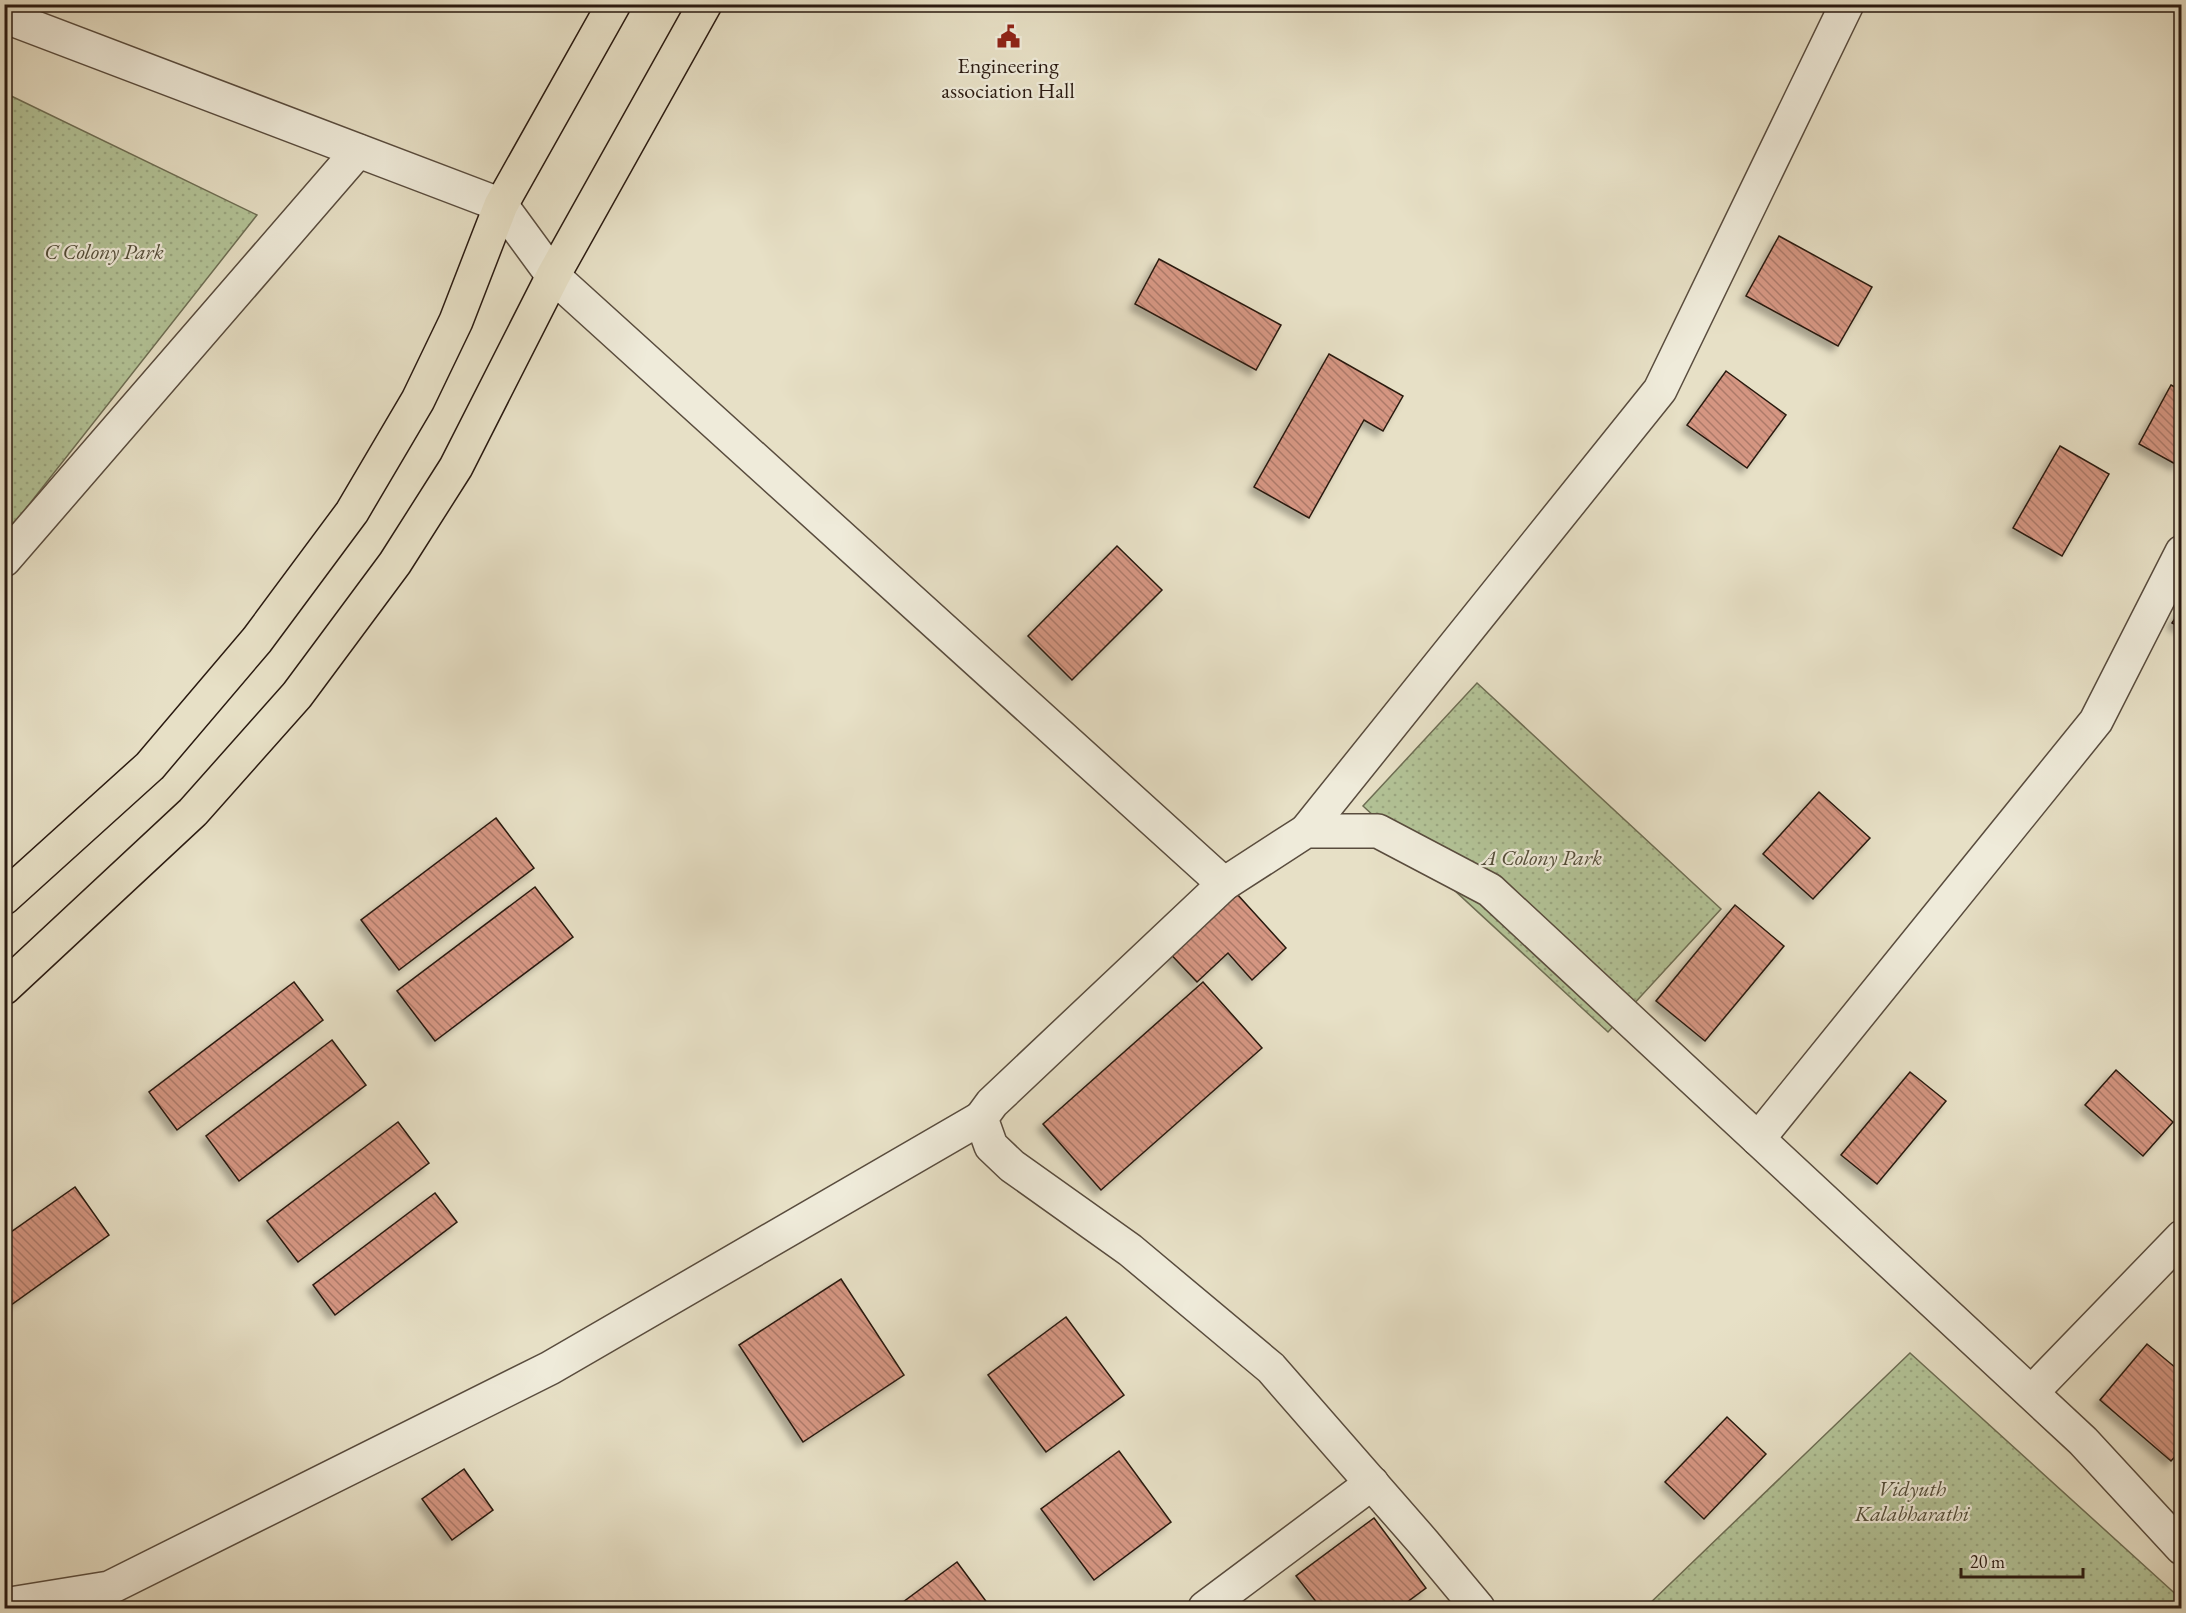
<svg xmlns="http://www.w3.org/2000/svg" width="2186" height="1613" font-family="'EB Garamond',serif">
	<defs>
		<pattern id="park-dots" width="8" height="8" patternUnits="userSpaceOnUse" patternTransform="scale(1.5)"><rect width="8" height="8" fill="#b3c397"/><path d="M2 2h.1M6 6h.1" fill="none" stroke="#9aa781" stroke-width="1.8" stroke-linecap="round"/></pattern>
		<pattern id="building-back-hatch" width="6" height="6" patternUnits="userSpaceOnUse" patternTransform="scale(1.5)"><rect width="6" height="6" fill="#d59682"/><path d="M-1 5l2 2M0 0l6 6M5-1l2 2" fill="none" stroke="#ad7a69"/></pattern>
		<filter id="shadow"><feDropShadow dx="-5.5" dy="5.5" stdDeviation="3" flood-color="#0004"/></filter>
	</defs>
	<rect width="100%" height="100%" fill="#e7e0c6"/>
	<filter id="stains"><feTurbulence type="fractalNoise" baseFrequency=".00333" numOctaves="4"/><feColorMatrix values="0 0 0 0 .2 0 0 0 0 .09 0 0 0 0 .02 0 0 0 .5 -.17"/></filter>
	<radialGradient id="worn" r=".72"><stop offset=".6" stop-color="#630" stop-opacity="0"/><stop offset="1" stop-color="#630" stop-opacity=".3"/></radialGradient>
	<g fill="url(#park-dots)" stroke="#6e6e54" stroke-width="1.5">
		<path d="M5,93L257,215L5,535Z"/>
		<path d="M1477,683L1721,909L1608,1032L1363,806Z"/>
		<path d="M1910,1353L2181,1599V1608H1645Z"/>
	</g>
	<g fill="url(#building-back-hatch)" stroke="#2a1a11" stroke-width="1.5" filter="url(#shadow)">
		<path d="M1779,236L1872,287L1838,346L1746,296Z"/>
		<path d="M1159,259L1281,325L1256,370L1135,304Z"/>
		<path d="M1329,354L1403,396L1383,431L1364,420L1309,518L1254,487Z"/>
		<path d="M1726,371L1786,415L1747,468L1687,425Z"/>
		<path d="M2171,385L2182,391V457L2177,465L2139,444Z"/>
		<path d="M2060,446L2109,474L2062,556L2013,528Z"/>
		<path d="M1117,546L1162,590L1072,680L1028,636Z"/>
		<path d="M2182,608V628L2172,623Z"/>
		<path d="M1819,792L1870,838L1813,899L1763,854Z"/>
		<path d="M496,818L534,868L399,970L361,920Z"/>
		<path d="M1227,883L1286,948L1252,980L1228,953L1197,982L1161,944Z"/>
		<path d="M535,887L573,937L435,1041L397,991Z"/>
		<path d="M1735,905L1784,946L1705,1041L1656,1001Z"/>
		<path d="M294,982L323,1020L177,1130L149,1092Z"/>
		<path d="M1203,982L1262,1048L1101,1190L1043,1124Z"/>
		<path d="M332,1040L366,1085L239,1181L206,1136Z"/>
		<path d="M2116,1070L2173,1122L2143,1156L2085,1105Z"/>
		<path d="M1910,1072L1946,1101L1877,1184L1841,1155Z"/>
		<path d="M398,1122L429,1163L298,1262L267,1221Z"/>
		<path d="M75,1187L109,1235L4,1310V1237Z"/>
		<path d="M435,1193L457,1222L335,1315L313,1285Z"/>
		<path d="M841,1279L904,1375L803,1442L739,1345Z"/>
		<path d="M1066,1317L1124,1395L1046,1452L988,1375Z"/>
		<path d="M2147,1344L2182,1373V1449L2171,1461L2100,1400Z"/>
		<path d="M1727,1417L1766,1454L1704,1519L1665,1482Z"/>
		<path d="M1119,1451L1171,1522L1094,1580L1041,1509Z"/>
		<path d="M464,1469L493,1510L452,1540L422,1499Z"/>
		<path d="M1374,1518L1426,1588L1399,1608H1321L1296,1576Z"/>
		<path d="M957,1562L991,1608H895Z"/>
	</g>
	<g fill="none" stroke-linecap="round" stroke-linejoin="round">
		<defs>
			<g id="minor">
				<path d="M4,16L501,205L553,276L1224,884"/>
				<path d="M4,560L358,151"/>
				<path d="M1306,831L1660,390L1847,4"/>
				<path d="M1758,1139L2096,721L2182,552"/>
				<path d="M2032,1392L2182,1237"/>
				<path d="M4,1605L109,1588L550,1368L981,1118"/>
				<path d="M1205,1608L1372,1483"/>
				<path d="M1478,1608L1423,1542L1271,1368L1130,1250L1012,1166L991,1146L981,1118L992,1103L1224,884L1306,831H1378L1490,890L2083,1441L2182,1548"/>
			</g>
			<g id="highway">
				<path d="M4,898L150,766L257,640L352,512L418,400L456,321L501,205L614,4"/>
				<path d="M4,988L193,812L297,695L395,563L456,467L553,276L705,4"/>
			</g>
		</defs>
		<use href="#minor" stroke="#594c3e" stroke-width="36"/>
		<use href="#highway" stroke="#2a1a11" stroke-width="36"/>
		<use href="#minor" stroke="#efebda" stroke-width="33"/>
		<use href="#highway" stroke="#e7e0c6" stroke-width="33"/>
	</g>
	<defs>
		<symbol id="civic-bare" viewBox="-9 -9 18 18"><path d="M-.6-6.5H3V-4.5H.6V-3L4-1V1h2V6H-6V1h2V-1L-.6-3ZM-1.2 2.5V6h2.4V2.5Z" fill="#8f2418" stroke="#efebda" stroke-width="2.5" paint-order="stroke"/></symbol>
	</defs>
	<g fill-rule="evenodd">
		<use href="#civic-bare" x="992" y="20" width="33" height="33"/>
	</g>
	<g text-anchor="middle" stroke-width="4.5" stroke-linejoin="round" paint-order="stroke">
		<g font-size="22" fill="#2a1a11" stroke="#efebda">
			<text x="1008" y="73">Engineering<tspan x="1008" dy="25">association Hall</tspan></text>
		</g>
		<g font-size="22" font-style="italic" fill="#534d39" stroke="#efebda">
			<text x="104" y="259">C Colony Park</text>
			<text x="1542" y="865">A Colony Park</text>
			<text x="1912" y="1496">Vidyuth<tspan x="1912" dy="25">Kalabharathi</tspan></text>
		</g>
	</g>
	<rect width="2186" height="1613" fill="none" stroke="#e7e0c6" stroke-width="24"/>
	<rect x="6" y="6" width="2174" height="1601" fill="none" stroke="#2a1a11" stroke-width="3"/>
	<rect x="12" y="12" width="2162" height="1589" fill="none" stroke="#2a1a11" stroke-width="1.5"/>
	<path d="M1961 1568v9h122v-9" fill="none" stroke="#2a1a11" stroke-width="3"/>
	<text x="1970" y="1568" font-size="18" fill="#2a1a11" stroke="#efebda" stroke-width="4.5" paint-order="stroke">20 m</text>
	<rect width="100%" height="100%" filter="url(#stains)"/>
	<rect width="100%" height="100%" fill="url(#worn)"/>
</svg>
